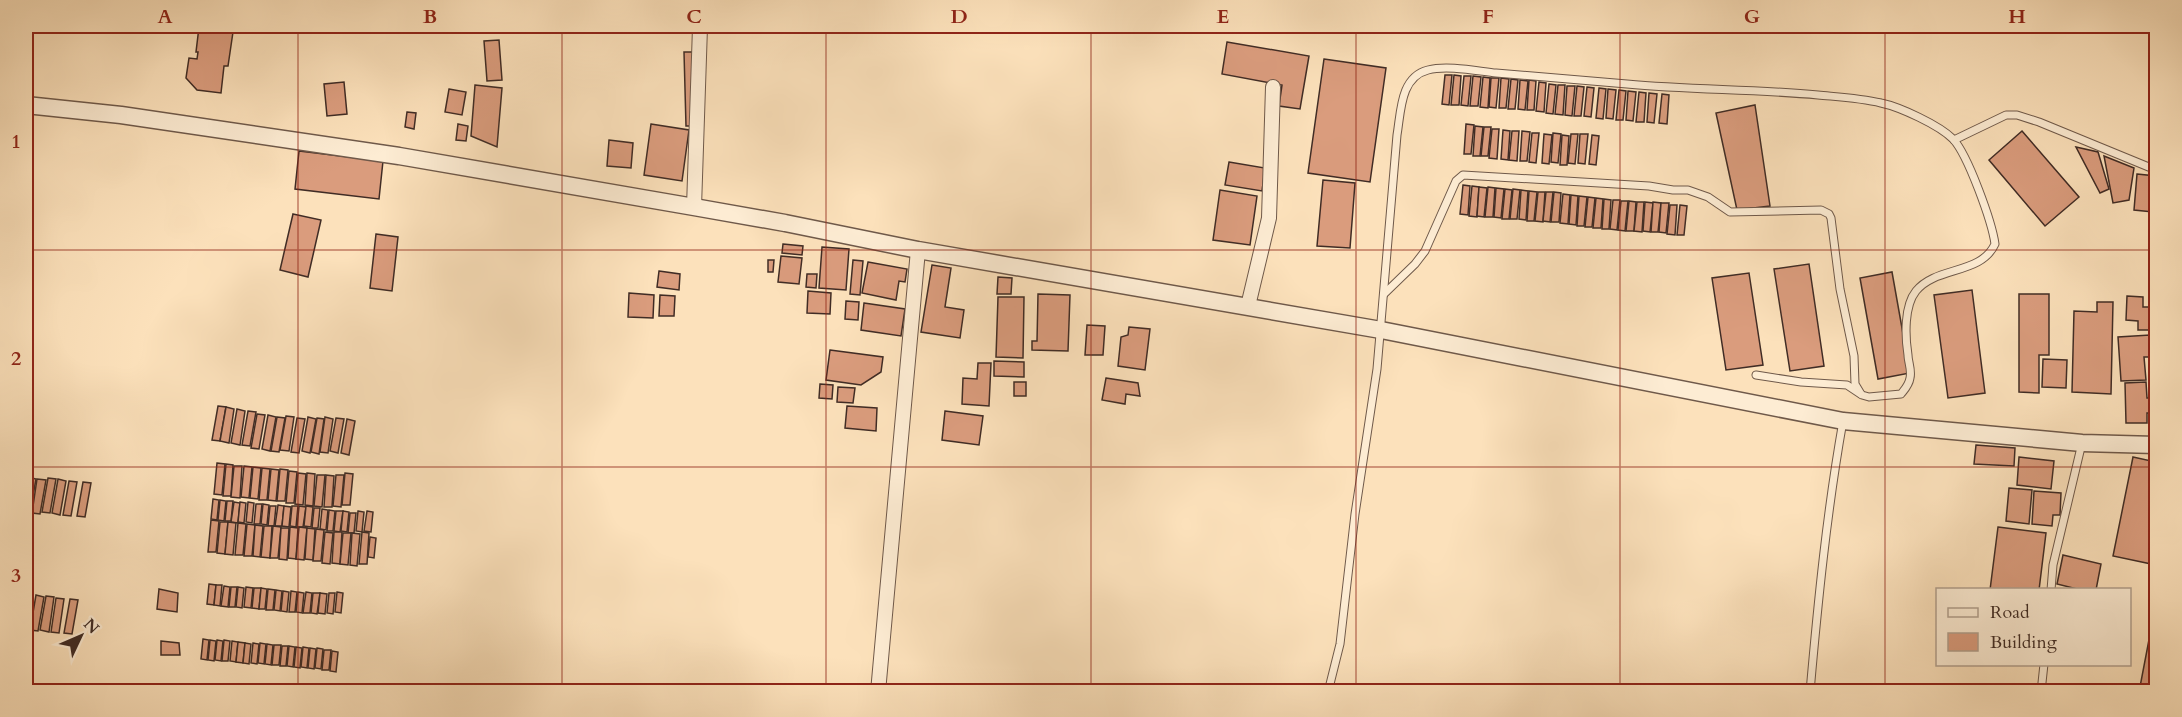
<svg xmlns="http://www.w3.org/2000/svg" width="2182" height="717" font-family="Cardo,serif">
	<rect width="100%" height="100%" fill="#fce1bb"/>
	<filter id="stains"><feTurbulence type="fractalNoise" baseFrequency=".00333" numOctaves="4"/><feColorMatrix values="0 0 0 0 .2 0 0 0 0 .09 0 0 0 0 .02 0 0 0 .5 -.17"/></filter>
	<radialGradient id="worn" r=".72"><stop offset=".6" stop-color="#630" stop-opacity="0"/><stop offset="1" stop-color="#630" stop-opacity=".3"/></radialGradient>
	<g fill="#da9c7d" stroke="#402c25" stroke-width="1.5">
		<path d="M522,26H544V29L522,31Z"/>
		<path d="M199,27L233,32L228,66H224L221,93L197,90L186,78L189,58L197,59L198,52H196Z"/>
		<path d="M499,40L502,80L487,81L484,41Z"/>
		<path d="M1227,42L1309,56L1300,109L1279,106L1282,85L1222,74Z"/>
		<path d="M684,52H693L695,126H686Z"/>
		<path d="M1324,59L1386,68L1370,182L1308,173Z"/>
		<path d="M1445,75H1452L1449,105L1442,104Z"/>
		<path d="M1454,75L1461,76L1459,105H1451Z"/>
		<path d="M1464,76H1471L1468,106L1461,105Z"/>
		<path d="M1473,76L1481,77L1478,106H1470Z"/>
		<path d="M1483,77L1490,78L1488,108L1480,107Z"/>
		<path d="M1491,78H1499L1496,108L1489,107Z"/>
		<path d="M1501,78L1509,79L1506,108H1499Z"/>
		<path d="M1511,79L1518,80L1515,109H1508Z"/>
		<path d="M1520,80L1528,81L1525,110L1518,109Z"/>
		<path d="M1529,80L1536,81L1534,110H1527Z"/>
		<path d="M344,82L347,114L327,116L324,84Z"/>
		<path d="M1539,82L1546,83L1544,112L1536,111Z"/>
		<path d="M1549,84L1556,85L1553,114L1546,113Z"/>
		<path d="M475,85L502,88L497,147L471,136Z"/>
		<path d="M1558,85H1565L1563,115L1555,114Z"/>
		<path d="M1567,86H1575L1572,116L1565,115Z"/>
		<path d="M1577,86L1584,87L1581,116H1574Z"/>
		<path d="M1587,87L1594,88L1591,117L1584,116Z"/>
		<path d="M1599,88L1606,89L1603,119L1596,118Z"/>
		<path d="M449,89L466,92L462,115L445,112Z"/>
		<path d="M1608,89L1616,90L1613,119L1606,118Z"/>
		<path d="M1619,90L1626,91L1623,120H1616Z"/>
		<path d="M1628,91L1636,92L1633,121L1626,120Z"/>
		<path d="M1639,92L1646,93L1644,122H1636Z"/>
		<path d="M1649,93L1657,94L1654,123L1647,122Z"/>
		<path d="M1662,94L1669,95L1667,124L1659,123Z"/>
		<path d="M1755,105L1770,206L1737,210L1716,113Z"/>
		<path d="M407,112L416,113L414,129L405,127Z"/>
		<path d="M458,124L468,126L466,141L456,140Z"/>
		<path d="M651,124L689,130L682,181L644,175Z"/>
		<path d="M1466,124L1474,125L1471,154H1464Z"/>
		<path d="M1475,126L1483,127L1480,156H1473Z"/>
		<path d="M1484,127H1491L1488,156H1481Z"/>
		<path d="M1492,129H1499L1497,159L1489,158Z"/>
		<path d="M1503,130L1510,131L1508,160L1501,159Z"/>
		<path d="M1512,131H1519L1517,161L1509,160Z"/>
		<path d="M1522,131L1530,132L1527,161H1520Z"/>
		<path d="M2022,131L2079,197L2045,226L1989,160Z"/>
		<path d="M1532,133H1539L1536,163L1529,162Z"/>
		<path d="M1553,133L1561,134L1558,163L1551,162Z"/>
		<path d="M1544,134L1552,135L1549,164L1542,163Z"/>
		<path d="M1571,134H1578L1575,164L1568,163Z"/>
		<path d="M1580,134H1588L1585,164L1578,163Z"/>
		<path d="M1562,135L1569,136L1567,165H1560Z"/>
		<path d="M1592,135L1599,136L1596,165L1589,164Z"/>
		<path d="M609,140L633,143L631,168L607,166Z"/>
		<path d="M2076,147L2098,152L2109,189L2100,193Z"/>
		<path d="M299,151L383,161L379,199L295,189Z"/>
		<path d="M2104,156L2134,168L2129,200L2113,203Z"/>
		<path d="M1229,162L1265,168L1262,191L1225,185Z"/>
		<path d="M2137,174L2156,176L2153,212L2134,210Z"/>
		<path d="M1323,180L1355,183L1350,248L1317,246Z"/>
		<path d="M1463,185L1470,186L1468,215L1460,214Z"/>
		<path d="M1472,186L1479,187L1477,217L1469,216Z"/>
		<path d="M1479,187L1487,188L1484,217L1477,216Z"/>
		<path d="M1488,187L1495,188L1493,217H1485Z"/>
		<path d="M1496,188L1504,189L1501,218L1494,217Z"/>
		<path d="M1505,189L1512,190L1509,219H1502Z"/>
		<path d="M1513,189L1520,190L1517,219H1510Z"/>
		<path d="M1220,190L1257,196L1250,245L1213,240Z"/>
		<path d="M1521,190L1528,191L1526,220L1519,219Z"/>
		<path d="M1529,191L1537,192L1534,221H1527Z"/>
		<path d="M1538,192H1545L1543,222L1535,221Z"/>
		<path d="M1546,192H1553L1550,222L1543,221Z"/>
		<path d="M1554,192L1561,193L1559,222H1551Z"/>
		<path d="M1563,194L1570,195L1568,224L1560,223Z"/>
		<path d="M1571,195L1578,196L1576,225L1569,224Z"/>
		<path d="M1579,196L1587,197L1584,226H1577Z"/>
		<path d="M1588,197L1595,198L1592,227H1585Z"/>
		<path d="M1596,198L1603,199L1601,228H1593Z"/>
		<path d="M1604,199L1611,200L1609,229H1602Z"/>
		<path d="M1613,200H1620L1617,230L1610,229Z"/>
		<path d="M1621,201H1628L1625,231L1618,230Z"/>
		<path d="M1629,201L1636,202L1634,231H1626Z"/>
		<path d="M1637,202H1644L1642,232L1634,231Z"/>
		<path d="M1645,202L1653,203L1650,232L1643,231Z"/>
		<path d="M1653,202L1661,203L1658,232H1651Z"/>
		<path d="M1661,203H1669L1666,233L1659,232Z"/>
		<path d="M1670,205H1677L1675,235L1667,234Z"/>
		<path d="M1680,205L1687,206L1684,235H1677Z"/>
		<path d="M293,214L321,220L308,277L280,270Z"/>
		<path d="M376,234L398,237L392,291L370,288Z"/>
		<path d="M783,244L803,246L802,255L782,253Z"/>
		<path d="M822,247L849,249L846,290L819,288Z"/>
		<path d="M781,256L802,258L799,284L778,282Z"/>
		<path d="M768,260H774L773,272H768Z"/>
		<path d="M853,260L863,261L860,295L850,294Z"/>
		<path d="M868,262L907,269L905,282L899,281L896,300L862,293Z"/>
		<path d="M1809,264L1824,366L1790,371L1774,269Z"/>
		<path d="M932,265L951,268L945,307L964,310L960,338L921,332Z"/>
		<path d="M659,271L680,274L679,290L657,287Z"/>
		<path d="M1892,272L1910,373L1878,379L1860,278Z"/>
		<path d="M1749,273L1763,365L1726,370L1712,278Z"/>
		<path d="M807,274H817L816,288L806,287Z"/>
		<path d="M998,277L1012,278L1011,294H997Z"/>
		<path d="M1972,290L1985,393L1948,398L1934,295Z"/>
		<path d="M808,291L831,293L830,314L807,313Z"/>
		<path d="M629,293L654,295L653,318L628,317Z"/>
		<path d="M1038,294L1070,295L1068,351L1032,350V341H1037Z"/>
		<path d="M2019,294H2049V355H2039V393L2019,392Z"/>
		<path d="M660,295L675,296L674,316H659Z"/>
		<path d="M2127,296L2143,297V307H2151L2150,330H2138V321L2126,320Z"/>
		<path d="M998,297H1024L1023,358L996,357Z"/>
		<rect x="2154" y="297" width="2" height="33"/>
		<path d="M846,301L859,302L858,320L845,319Z"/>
		<path d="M2097,302H2113L2111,394L2072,392L2074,311L2097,312Z"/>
		<path d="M864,303L905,309L901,336L861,330Z"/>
		<path d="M1087,325L1105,326L1103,355H1085Z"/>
		<path d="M1129,327L1150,329L1145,370L1118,366L1121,337L1128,335Z"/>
		<path d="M2150,335L2151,357H2144L2146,380L2121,381L2118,337Z"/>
		<path d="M830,350L883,357L881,372L861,385L826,380Z"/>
		<path d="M2043,359L2067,360L2066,388L2042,387Z"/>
		<path d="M994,361L1024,362V377L994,376Z"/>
		<path d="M978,363H991L989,406L962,404L963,378L977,379Z"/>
		<path d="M1106,378L1138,383L1140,396L1126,394L1125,404L1102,400Z"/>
		<rect x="1014" y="382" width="12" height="14"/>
		<path d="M2146,382L2147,398H2152L2153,413H2147V423H2126L2125,383Z"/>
		<path d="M820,384L833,385L832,399L819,398Z"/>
		<path d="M838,387L855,388L853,403L837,402Z"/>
		<path d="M218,406L226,407L220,441L212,440Z"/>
		<path d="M847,406L877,408L876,431L845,428Z"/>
		<path d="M226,407L234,409L229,443L220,441Z"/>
		<path d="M237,409L245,411L240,445L231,443Z"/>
		<path d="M248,411L256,412L250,446L242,445Z"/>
		<path d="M945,411L983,416L979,445L942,440Z"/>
		<path d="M257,414L265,415L259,449L251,448Z"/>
		<path d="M268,415L276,417L270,451L262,449Z"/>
		<path d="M286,416L294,417L289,451L280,450Z"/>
		<path d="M277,417L285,418L279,452L271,451Z"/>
		<path d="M308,417L316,419L310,453L302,451Z"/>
		<path d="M325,417L333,419L328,453L320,452Z"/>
		<path d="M297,418L305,419L299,453L291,452Z"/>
		<path d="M317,418L324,419L319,454L311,452Z"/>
		<path d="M336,418L344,419L338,453L330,451Z"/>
		<path d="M347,419L355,421L349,455L341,453Z"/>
		<path d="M1976,445L2015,448L2014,466L1974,464Z"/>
		<path d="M2019,457L2054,461L2051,489L2017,485Z"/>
		<path d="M2133,457L2156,462V565L2113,556Z"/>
		<path d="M217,463L225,464L222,495L214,494Z"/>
		<path d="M226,464L233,465L231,496H223Z"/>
		<path d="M234,466H242L240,498L231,497Z"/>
		<path d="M244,466L252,467L249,498L241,497Z"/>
		<path d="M253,467L261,468L258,499L250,498Z"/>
		<path d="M262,468L270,469L267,500H259Z"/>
		<path d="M271,469L279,470L276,501L268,500Z"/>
		<path d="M280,469L288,470L285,501H277Z"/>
		<path d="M289,471L297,472L294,503H286Z"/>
		<path d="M298,473L306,474L303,505L295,504Z"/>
		<path d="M307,473L315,474L313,506L305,505Z"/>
		<path d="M345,473L353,474L350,505H342Z"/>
		<path d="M317,475H325L322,507L314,506Z"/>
		<path d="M326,475L334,476L332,507H324Z"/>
		<path d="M336,475H344L341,507L333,506Z"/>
		<path d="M28,477L36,479L30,513L26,512Z"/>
		<path d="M48,478L56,479L50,513L42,512Z"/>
		<path d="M37,479L46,480L40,514L32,513Z"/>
		<path d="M58,479L66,481L60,515L52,513Z"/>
		<path d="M69,481L77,482L71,516L63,515Z"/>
		<path d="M83,482L91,483L85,517L77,516Z"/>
		<path d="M2009,488L2032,490L2029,524L2006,521Z"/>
		<path d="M2034,491L2061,493L2060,515H2053L2052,526L2032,524Z"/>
		<path d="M213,499L219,500L217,520L211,519Z"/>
		<path d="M220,500L226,501L224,521L218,520Z"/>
		<path d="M227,501H233L231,521H225Z"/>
		<path d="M234,502L240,503L238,523L231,522Z"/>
		<path d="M240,502L246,503L244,523L238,522Z"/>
		<path d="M248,502L254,503L252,523L246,522Z"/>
		<path d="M256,504H262L260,524H254Z"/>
		<path d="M263,504L269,505L267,525L261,524Z"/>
		<path d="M278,505L284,506L282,526H275Z"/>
		<path d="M270,506H276L274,526H268Z"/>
		<path d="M284,506L291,507L289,527L282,526Z"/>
		<path d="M292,506H298L296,527L290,526Z"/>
		<path d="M299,506L306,507L303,527H297Z"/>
		<path d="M306,506L313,507L311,527L304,526Z"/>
		<path d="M314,508H320L318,528H312Z"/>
		<path d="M322,509L328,510L326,530L320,529Z"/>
		<path d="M329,510L335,511L333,531H327Z"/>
		<path d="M336,511H343L340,532L334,531Z"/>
		<path d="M343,511L349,512L347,532L341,531Z"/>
		<path d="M358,511L364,512L362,532L356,531Z"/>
		<path d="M367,511L373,512L371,532L364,531Z"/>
		<path d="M350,513H356L354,533H348Z"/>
		<path d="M211,520L219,521L216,552H208Z"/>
		<path d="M220,522H228L225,554L217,553Z"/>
		<path d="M228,522L236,523L233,555L225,554Z"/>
		<path d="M238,523L246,524L243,555H235Z"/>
		<path d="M247,524L255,525L252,556H244Z"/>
		<path d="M255,525L263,526L260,557L253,556Z"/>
		<path d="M264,526H272L270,558L261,557Z"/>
		<path d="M273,526L281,527L278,558H270Z"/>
		<path d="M290,527L298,528L296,559L288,558Z"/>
		<path d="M299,527L307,528L304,560L296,559Z"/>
		<path d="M1998,527L2046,533L2039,590H1990Z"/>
		<path d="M281,528H289L287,560L279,559Z"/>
		<path d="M307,528L315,529L313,560L305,559Z"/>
		<path d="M316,529L324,530L321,561H313Z"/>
		<path d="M325,532L333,533L330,564L322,563Z"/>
		<path d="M334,532H342L340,564L332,563Z"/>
		<path d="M362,532L369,533L367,564H359Z"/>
		<path d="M343,533H351L348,565L340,564Z"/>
		<path d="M352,533L360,534L357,566L350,565Z"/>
		<path d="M370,537L376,538L374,558L368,557Z"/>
		<path d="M2063,555L2101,564L2096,590H2081L2057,584Z"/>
		<path d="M209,584L216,585L214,605L207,604Z"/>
		<path d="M216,585H222L220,606L214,605Z"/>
		<path d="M224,586L230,587L228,607L221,606Z"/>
		<path d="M231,587H237L235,607H229Z"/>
		<path d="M238,587L244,588L242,608L236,607Z"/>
		<path d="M246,587L253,588L251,608L244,607Z"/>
		<path d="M254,588H261L259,609L252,608Z"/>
		<path d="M261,588L267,589L265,609H259Z"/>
		<path d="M159,589L178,593L177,612L157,609Z"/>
		<path d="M268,589L275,590L273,610H266Z"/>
		<path d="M276,590L282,591L280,611L274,610Z"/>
		<path d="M283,591L289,592L287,612L281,611Z"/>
		<path d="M291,591L297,592L295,612H289Z"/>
		<path d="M298,592L304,593L302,613L296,612Z"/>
		<path d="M306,592L312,593L310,613H303Z"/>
		<path d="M337,592L343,593L341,613L335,612Z"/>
		<path d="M26,593L33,594L27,628H26Z"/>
		<path d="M313,593H320L317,614L311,613Z"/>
		<path d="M320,593L327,594L325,614L318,613Z"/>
		<path d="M329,593H335L333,614L327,613Z"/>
		<path d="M36,595L44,597L38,631L30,630Z"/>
		<path d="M46,596L54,597L49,632L40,630Z"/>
		<path d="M56,598L64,599L59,633L51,632Z"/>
		<path d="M70,599L78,600L72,634L64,633Z"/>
		<path d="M2156,603V692H2139Z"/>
		<path d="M203,639L209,640L207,660L201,659Z"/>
		<path d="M210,640L216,641L214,661L208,660Z"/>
		<path d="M217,640L223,641L221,661L215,660Z"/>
		<path d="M224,640L230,641L228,661H222Z"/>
		<path d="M161,641L179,643L180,655H161Z"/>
		<path d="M232,641L238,642L236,662L230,661Z"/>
		<path d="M238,642L245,643L243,663L236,662Z"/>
		<path d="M245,643L251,644L249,664L243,663Z"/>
		<path d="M253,643L259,644L257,664L251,663Z"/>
		<path d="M260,643L266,644L264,664L258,663Z"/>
		<path d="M267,644L273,645L271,665L265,664Z"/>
		<path d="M274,645H281L279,665H272Z"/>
		<path d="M282,646H288L286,666H280Z"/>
		<path d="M289,646L295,647L293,667L287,666Z"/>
		<path d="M296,647L302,648L300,668L294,667Z"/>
		<path d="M303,647L309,648L307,668L301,667Z"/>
		<path d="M310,648L316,649L314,669L308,668Z"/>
		<path d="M317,648L323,649L321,669L315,668Z"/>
		<path d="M324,650H331L329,670H322Z"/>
		<path d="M332,651L338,652L336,672L330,671Z"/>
	</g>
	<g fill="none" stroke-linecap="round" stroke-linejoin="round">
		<defs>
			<g id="service">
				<path d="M1954,140L2006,115H2017L2039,122L2156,170"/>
				<path d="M1384,294L1415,264L1425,251L1456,181L1463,175L1649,186L1673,190H1688L1708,197L1730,212L1821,210L1829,214L1831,218L1840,289L1854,356L1855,384L1861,394"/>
				<path d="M2152,444L2156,408"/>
				<path d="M2051,590L2053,565L2082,443"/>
				<path d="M1328,692L1340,644L1355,514L1377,369L1397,135C1401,112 1400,77 1428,70C1447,65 1477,71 1496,73C1540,77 1584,80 1627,84C1691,90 1754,89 1818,95C1839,97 1860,98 1881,103C1900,107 1939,125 1953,139C1968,155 1992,222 1995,244C1981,275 1936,266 1916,291C1904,306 1905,336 1908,355C1908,362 1912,370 1910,378C1909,385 1905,389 1901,394L1869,397L1862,395L1847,385L1801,382L1756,375"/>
				<path d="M1810,692C1818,601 1827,511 1843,421"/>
				<path d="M2041,692L2044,664"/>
			</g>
			<g id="minor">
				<path d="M694,207L700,27"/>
				<path d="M1248,306L1269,218L1273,87"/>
				<path d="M878,692L918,250"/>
			</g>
			<path id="tertiary" d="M26,105L121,115L399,156L694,207L785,223L918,250L1381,330L1843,421L2082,443L2156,445"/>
		</defs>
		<use href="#service" stroke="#6f594a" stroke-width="9"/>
		<use href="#minor" stroke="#6f594a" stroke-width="16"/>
		<use href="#tertiary" stroke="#6f594a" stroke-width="19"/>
		<use href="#service" stroke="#fdecd3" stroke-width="7"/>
		<use href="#minor" stroke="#fdecd3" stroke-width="14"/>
		<use href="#tertiary" stroke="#fdecd3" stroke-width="16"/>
	</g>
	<path fill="none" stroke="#8f2418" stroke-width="1.5" stroke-opacity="0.55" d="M298,26V692M562,26V692M826,26V692M1091,26V692M1356,26V692M1620,26V692M1885,26V692M26,250H2156M26,467H2156"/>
	<rect width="2182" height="717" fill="none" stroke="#fce1bb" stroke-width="66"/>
	<rect x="1936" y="588" width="195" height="78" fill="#fdecd3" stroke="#b19f8d" stroke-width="1.5"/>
	<rect x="1948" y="608" width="30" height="9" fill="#fdecd3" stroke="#b19f8d" stroke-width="1.5"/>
	<text x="1990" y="618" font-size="18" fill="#402c25">Road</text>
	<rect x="1948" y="633" width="30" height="18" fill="#da9c7d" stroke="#b19f8d" stroke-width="1.5"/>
	<text x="1990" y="648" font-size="18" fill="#402c25">Building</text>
	<g transform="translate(81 636) rotate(46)" stroke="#fdecd3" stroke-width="4.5" paint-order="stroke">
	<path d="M0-4.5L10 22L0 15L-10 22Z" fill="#402c25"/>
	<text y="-9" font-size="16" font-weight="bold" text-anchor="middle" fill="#402c25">N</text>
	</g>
	<rect x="33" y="33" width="2116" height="651" fill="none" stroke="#8f2418" stroke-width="2"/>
	<g font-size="20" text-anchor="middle" font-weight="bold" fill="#8f2418">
		<text x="165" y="23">A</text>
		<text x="430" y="23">B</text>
		<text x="694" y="23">C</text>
		<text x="959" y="23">D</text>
		<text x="1223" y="23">E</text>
		<text x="1488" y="23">F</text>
		<text x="1752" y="23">G</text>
		<text x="2017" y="23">H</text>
		<text x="16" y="148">1</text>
		<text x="16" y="365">2</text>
		<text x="16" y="582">3</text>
	</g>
	<rect width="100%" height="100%" filter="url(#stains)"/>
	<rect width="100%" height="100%" fill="url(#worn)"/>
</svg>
